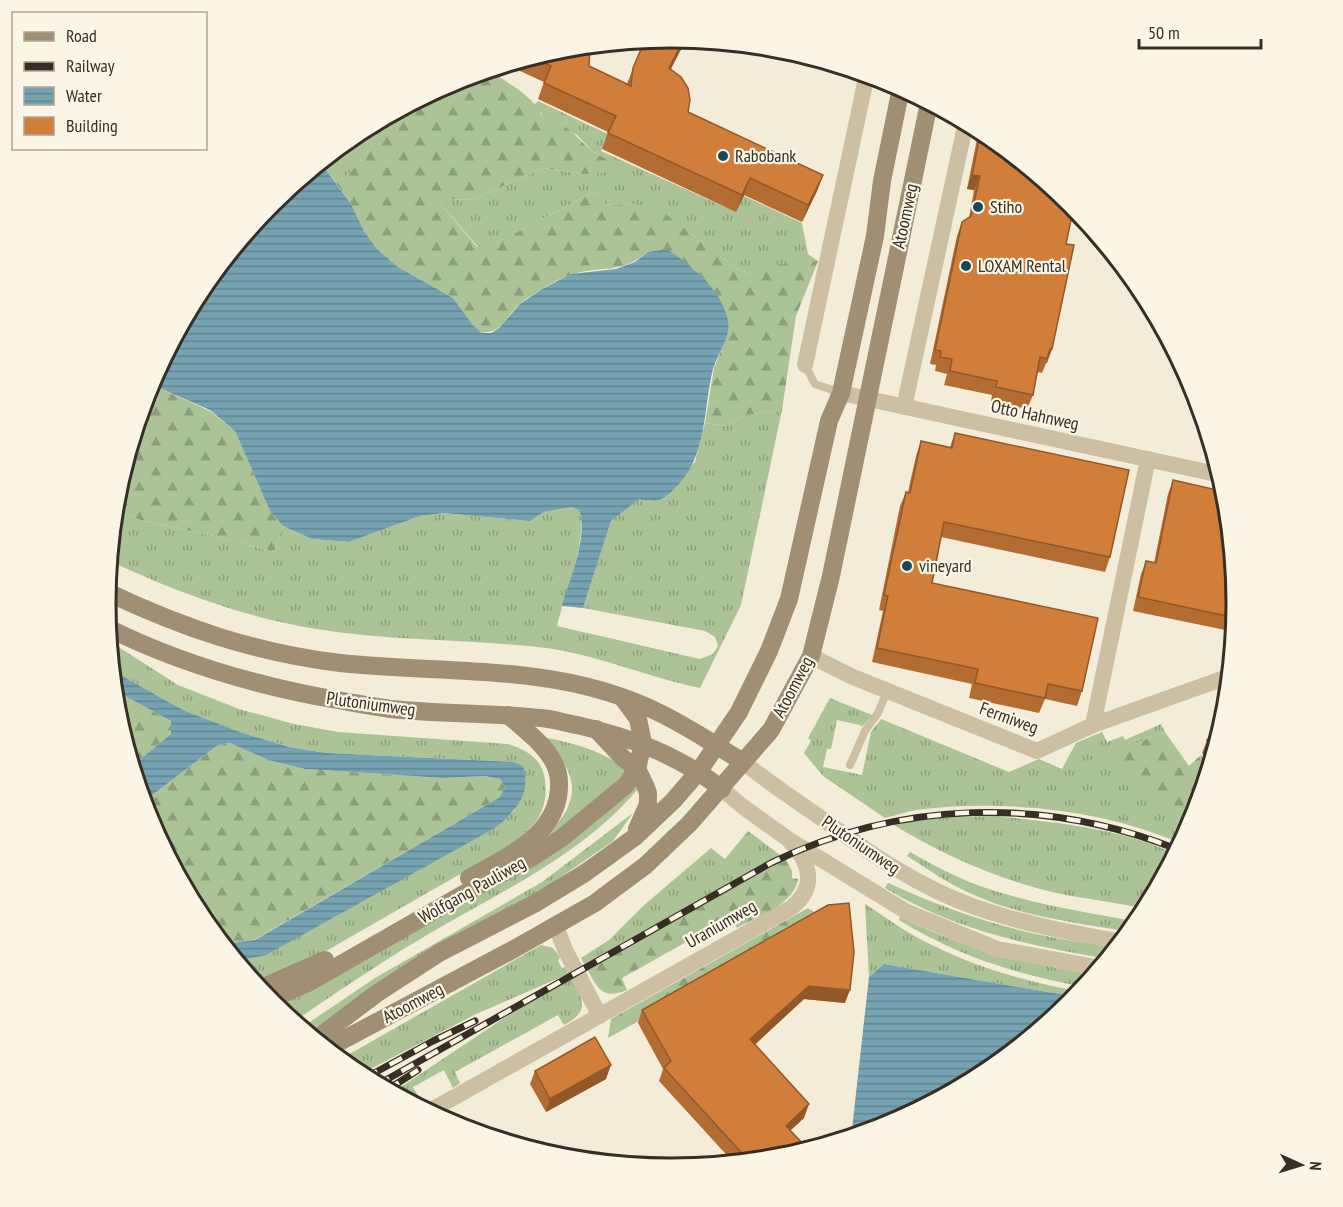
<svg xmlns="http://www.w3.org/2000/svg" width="1343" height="1207" font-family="'PT Sans Narrow',sans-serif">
	<defs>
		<pattern id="grass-tufts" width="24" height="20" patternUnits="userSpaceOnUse" patternTransform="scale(1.5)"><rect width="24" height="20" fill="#abc397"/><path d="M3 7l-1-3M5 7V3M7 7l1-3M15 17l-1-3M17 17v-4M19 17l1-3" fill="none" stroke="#8c9f7b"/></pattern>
		<pattern id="forest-firs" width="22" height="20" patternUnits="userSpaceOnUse" patternTransform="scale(1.5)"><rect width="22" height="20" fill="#abc397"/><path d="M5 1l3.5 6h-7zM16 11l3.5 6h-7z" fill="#8c9f7b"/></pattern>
		<pattern id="water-rules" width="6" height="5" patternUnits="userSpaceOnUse" patternTransform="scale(1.5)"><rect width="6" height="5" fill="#75a3b2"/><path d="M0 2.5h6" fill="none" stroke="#618591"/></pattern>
	</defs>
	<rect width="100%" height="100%" fill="#f3ecd8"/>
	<g fill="url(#grass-tufts)">
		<path d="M538,101L608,134L601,151L723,206L731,190L802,223L808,254L818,261L750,273L738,270L686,230L634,204L606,205L596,191L488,247H478L432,194L452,199L473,200L543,168L583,174L615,165L591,150L577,135L543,120L541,113L534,105Z"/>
		<path d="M360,131L373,145L349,174L336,183L321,163Z"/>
		<path d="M782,410L741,605L700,688C646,677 594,653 538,647C464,639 389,641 316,629C243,617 176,592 110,561L115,510L140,520L223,538L274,552L283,526L312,539L349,542L420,516L444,513L530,521L544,512L572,507L579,510C589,537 564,597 557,626L700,659L713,654L718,646L715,637L705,631L583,608L611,521L639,498L651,501L695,462L705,423L726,426L745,415Z"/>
		<path d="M109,641L178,685L239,709L294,724L338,732L508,744C524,749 540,757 544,775C548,793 545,812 532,826C513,847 479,863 455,877C406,905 357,933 307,962L278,975L253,982L236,961L243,960L495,828L515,810L513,762L327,753L289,747L240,732L183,710L112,670Z"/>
		<path d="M830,698L872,715L862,727L860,725L837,720L831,749H827L823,767L862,775L871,732L881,719L1009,772L1039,759L1062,769L1076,743L1102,732L1107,742L1123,736L1125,740L1161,724L1165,732L1113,753L1188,832L1182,844C1105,810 1008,800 925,809C911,810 898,815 885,818L823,776L804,753L811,741L808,738Z"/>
		<path d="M543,737C578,744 602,751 630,771L576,821L537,843C581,807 584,778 543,737Z"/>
		<path d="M635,782L638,789C583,854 504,890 432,932C384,960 339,991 293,1022L271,1004L288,999Z"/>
		<path d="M633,813L613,841L545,888L309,1035L301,1028L375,978L542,882Z"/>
		<path d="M994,816C1057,822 1119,828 1176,854L1147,909C1116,902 1083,899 1052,892C995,878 943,855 892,824L947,817Z"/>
		<path d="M748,831L780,855L584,964L581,958L609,940L643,906L711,848L725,859Z"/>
		<path d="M910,852C935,866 961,880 989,889C1038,905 1089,913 1139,922L1130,932C1078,923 1023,917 974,895C950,885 929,870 907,856Z"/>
		<path d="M888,883C934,904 985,923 1036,934C1062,940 1090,943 1117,948L1108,959C1027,945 957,931 885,888Z"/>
		<path d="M865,904C887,918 908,934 932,945C979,969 1030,982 1082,992L1077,997L884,964L869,977Z"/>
		<path d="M900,917C967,950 1023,962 1095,975L1085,987C1019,975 956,956 899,920Z"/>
		<path d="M541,945L553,948L560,957L558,961L562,968L565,967L568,974L474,1015L359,1075L339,1060Z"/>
		<path d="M571,978C584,1000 590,1011 564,1025L558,1015L455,1072L460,1083L453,1088L444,1070L413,1087L423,1105L418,1107L411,1103L408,1099L406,1100L392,1093L507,1016Z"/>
	</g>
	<g fill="url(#forest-firs)">
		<path d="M489,70C507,83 537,97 543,120C566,120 574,136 590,149C598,156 607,158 615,165L612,170L604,173L583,174L543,168L473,200L452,199L433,195L477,247H488L596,191L606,205L634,204L659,209L738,270L750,273L755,268L762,266L818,261L796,316L782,410L745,415L726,426L705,423L714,368L726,338L724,310L713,289L693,268L648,252C618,275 605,265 573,274C563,277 552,283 543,288C536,293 526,298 520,304C505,317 503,333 480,333L473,325L453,298L398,267L377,249L364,231L351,204L336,183L349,174L373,145L360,131L455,80Z"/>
		<path d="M150,384L210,411L235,431L270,511L283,526L274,552L223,538L140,520L115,510L116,493Z"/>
		<path d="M114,690L171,721V734L132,766L116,714Z"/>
		<path d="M1165,732L1189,766L1201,755L1211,766L1194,820L1188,832L1112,753Z"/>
		<path d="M230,743L268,760L305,769L443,778L485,776L500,779L505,787L500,797L254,940L222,944L201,918L148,820L143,802L218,745Z"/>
		<path d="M786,859L792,871V878L798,879C794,905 758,916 737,928L731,917L622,978L627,990C603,1000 598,989 587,969Z"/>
		<path d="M808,908L824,918L608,1038L611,1019Z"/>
	</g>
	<g fill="url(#water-rules)">
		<path d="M321,163L351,204L364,231L377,249L398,267L453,298L473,325L481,333H491L499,328L520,304L542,289L571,274L616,269L635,262L648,252L667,249C693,267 721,288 728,321C731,337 718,353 713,369C703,408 708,453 678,485C664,500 659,503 639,499L611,521L583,608L562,606C569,580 589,536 579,510L572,507L544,512L530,521L444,513L420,516L349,542L312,539L283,526L270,511L235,431L210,410L150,384L201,289L272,203Z"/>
		<path d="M112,670L183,710L240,732L289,747L327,753L513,762L523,766C532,794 515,812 495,828L266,955L236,961L222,944L255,940L500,797L505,787L500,779L485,776L443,778L305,769L268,760L230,743L218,745L143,802L132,766L171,734V721L114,690Z"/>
		<path d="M884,964L1077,997L1071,1004L986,1074L888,1127L851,1138L869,977Z"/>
	</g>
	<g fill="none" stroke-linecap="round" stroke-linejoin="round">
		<g stroke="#ccbfa4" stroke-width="8">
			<path d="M805,365L815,384L841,393"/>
			<path d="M850,765L865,731L878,713L887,691"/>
		</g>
		<g stroke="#ccbfa4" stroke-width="16">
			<path d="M805,365L867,74"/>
			<path d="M841,393L1221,475"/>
			<path d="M904,407L966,122"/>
			<path d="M811,656L853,677L1037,751L1093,725L1230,676"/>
			<path d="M1093,725L1148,459"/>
			<path d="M743,762C768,782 795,800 821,818C870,853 918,887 975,907C1023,924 1073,933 1123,942"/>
			<path d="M722,789L742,806L788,839L907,912L997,949L1101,968"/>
			<path d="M556,926L565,950L600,1016"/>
			<path d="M428,1112L791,908C819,886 809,861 788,839"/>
		</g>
		<g stroke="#a08e75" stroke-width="18">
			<path d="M107,592C183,628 256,653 340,663C432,673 530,665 619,696C662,710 705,738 743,762"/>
			<path d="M108,628C181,664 257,686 337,700C355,703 373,707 391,709C441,714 491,713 541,718C553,719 565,723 577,725C630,737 678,755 722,789"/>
			<path d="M596,729L623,758L637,769L645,785L648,793V804L637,829"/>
			<path d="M469,878C506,857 561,834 559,783C559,776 557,768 553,761C543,743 524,729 508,715"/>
			<path d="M259,989L325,960"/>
			<path d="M267,998L280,995L308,983L474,888L531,858L563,837L626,785L637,769L643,743L638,719L624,700"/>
			<path d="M315,1040L376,994L439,953L534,904L585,873L635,837L673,801L699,771L739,712L769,651L789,599L829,421L841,393L875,236L882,181L901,88"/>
			<path d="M326,1049L514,949L595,903L646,865L690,823L771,730L811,656L831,576L929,103"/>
		</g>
		<defs>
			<g id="rail">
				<path d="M365,1078L433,1041L475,1021"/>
				<path d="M377,1085L771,863C900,800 1045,796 1179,850"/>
				<path d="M387,1090L418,1070"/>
			</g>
		</defs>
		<use href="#rail" stroke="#372f26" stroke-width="7"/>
		<use href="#rail" stroke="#fbf5e5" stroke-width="4.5" stroke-dasharray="14" stroke-linecap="butt"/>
	</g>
	<g fill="#b36c32">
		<path d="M672,38L690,39L680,51L671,69L688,112L823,175L817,191L802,222L744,195L736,212L602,149L608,132L538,99L544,82L507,65L561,48L589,66L627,84L633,68Z"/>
		<path d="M979,129L986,133L1078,212L1072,216L1066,244L1052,349L1042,373L1037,372L1033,395L1027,409L991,401L992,395L944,385L947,374L935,371L936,365L930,364L957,236L962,222L969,218L974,190L967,189Z"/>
		<path d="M955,433L1110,557L1105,572L941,537L932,583L1082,691L1077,706L1045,699L1039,713L969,698L972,684L872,662L883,611L879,610L900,506L906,492H908L916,456L921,441L950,447Z"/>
		<path d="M1173,480L1238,604L1235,632L1133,611L1141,574L1146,561L1154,563L1168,494Z"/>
		<path d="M1223,724L1211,764L1202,753L1207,740Z"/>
		<path d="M828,905L845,1003L804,999L755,1044L804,1118L790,1131L782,1159L734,1163L659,1081L663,1069L638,1023L642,1010Z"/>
		<path d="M535,1071L606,1079L546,1112L530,1084Z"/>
	</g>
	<g fill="#925829">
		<path d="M684,39H690L680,51L663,84L669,68Z"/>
		<path d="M823,175L817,191L802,222L808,205Z"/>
		<path d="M972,175L980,176L974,190L967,189Z"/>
		<path d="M750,178L744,195L736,212L742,195Z"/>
		<path d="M1074,206L1078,212L1070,218Z"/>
		<path d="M1050,349H1052L1047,363H1046Z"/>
		<path d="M809,986L850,990L845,1003L804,999L746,1053L750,1039Z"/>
		<path d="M611,1065L606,1079L546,1112L550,1099Z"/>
		<path d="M809,1104L804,1118L781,1139L786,1126Z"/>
	</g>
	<g fill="#d07e3a" stroke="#925829" stroke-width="1.5">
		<path d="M672,38L684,39L669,68L681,77L688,88L690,100L688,112L823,175L808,205L750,178L742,195L608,133L616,116L544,83L551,66L532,57L561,48L589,46H590L589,66L631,86L633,68L645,40Z"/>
		<path d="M981,130L986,133L1074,206L1066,244L1074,245L1052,349H1050L1047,359L1040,357L1033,395L996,387L997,381L950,371L952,359L940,357L941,351L935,350L962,222L971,216L980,176L972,175Z"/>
		<path d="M955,433L1129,470L1110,557L944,522L932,583L1098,618L1082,691L1048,684L1045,698L975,683L978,669L877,648L888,596L884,595L906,492L910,493L921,441L952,448Z"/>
		<path d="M1173,480L1226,492L1238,604L1236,618L1138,597L1146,561L1156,563Z"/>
		<path d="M1223,724L1216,750L1207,740Z"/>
		<path d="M849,903L854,952L850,990L809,986L750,1039L809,1104L786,1126L809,1150L782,1159L750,1162L664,1068L671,1061L642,1010L828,905Z"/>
		<path d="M595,1037L611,1065L550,1099L535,1071Z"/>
	</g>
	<g fill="#18495b" stroke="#fbf5e5" stroke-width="2">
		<circle cx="723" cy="156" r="6"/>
		<circle cx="978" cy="207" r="6"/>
		<circle cx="966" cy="266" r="6"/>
		<circle cx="907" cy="566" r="6"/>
	</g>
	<g text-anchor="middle" stroke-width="4.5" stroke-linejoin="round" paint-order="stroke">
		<g font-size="18" fill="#372f26" stroke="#fbf5e5" text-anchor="start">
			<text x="735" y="162">Rabobank</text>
			<text x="990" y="213">Stiho</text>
			<text x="978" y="272">LOXAM Rental</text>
			<text x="919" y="572">vineyard</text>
		</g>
		<g font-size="18" fill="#372f26" stroke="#fbf5e5">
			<text transform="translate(905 216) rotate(-78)" y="6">Atoomweg</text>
			<text transform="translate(1035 415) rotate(12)" y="6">Otto Hahnweg</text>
			<text transform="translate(793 687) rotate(-62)" y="6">Atoomweg</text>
			<text transform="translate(371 704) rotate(8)" y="6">Plutoniumweg</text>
			<text transform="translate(1009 718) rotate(20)" y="6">Fermiweg</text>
			<text transform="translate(861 845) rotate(34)" y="6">Plutoniumweg</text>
			<text transform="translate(472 890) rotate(-29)" y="6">Wolfgang Pauliweg</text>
			<text transform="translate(721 924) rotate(-30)" y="6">Uraniumweg</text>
			<text transform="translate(413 1003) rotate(-28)" y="6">Atoomweg</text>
		</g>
	</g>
	<path d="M0 0H1343V1207H0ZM116 603a555 555 0 1 1 1110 0a555 555 0 1 1-1110 0Z" fill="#fbf5e5" fill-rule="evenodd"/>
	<path fill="none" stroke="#372f26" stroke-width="3" d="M116 603a555 555 0 1 1 1110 0a555 555 0 1 1-1110 0Z"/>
	<rect x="12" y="12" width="195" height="138" fill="#fbf5e5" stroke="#ada699" stroke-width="1.5"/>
	<rect x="24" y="32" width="30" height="9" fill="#a08e75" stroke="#ada699" stroke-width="1.5"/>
	<text x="66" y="42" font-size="18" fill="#372f26">Road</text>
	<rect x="24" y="62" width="30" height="9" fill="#372f26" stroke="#ada699" stroke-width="1.5"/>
	<text x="66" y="72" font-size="18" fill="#372f26">Railway</text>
	<rect x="24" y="87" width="30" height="18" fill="url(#water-rules)" stroke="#ada699" stroke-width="1.5"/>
	<text x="66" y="102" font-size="18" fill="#372f26">Water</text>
	<rect x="24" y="117" width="30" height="18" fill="#d07e3a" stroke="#ada699" stroke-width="1.5"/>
	<text x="66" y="132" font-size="18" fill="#372f26">Building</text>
	<g transform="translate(1301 1165) rotate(94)" stroke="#fbf5e5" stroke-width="4.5" paint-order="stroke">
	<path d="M0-4.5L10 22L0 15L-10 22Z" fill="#372f26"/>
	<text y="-9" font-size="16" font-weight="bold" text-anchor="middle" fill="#372f26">N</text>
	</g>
	<path d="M1139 39v9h122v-9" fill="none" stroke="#372f26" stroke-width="3"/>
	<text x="1148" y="39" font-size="18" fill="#372f26" stroke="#fbf5e5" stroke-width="4.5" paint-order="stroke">50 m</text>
</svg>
